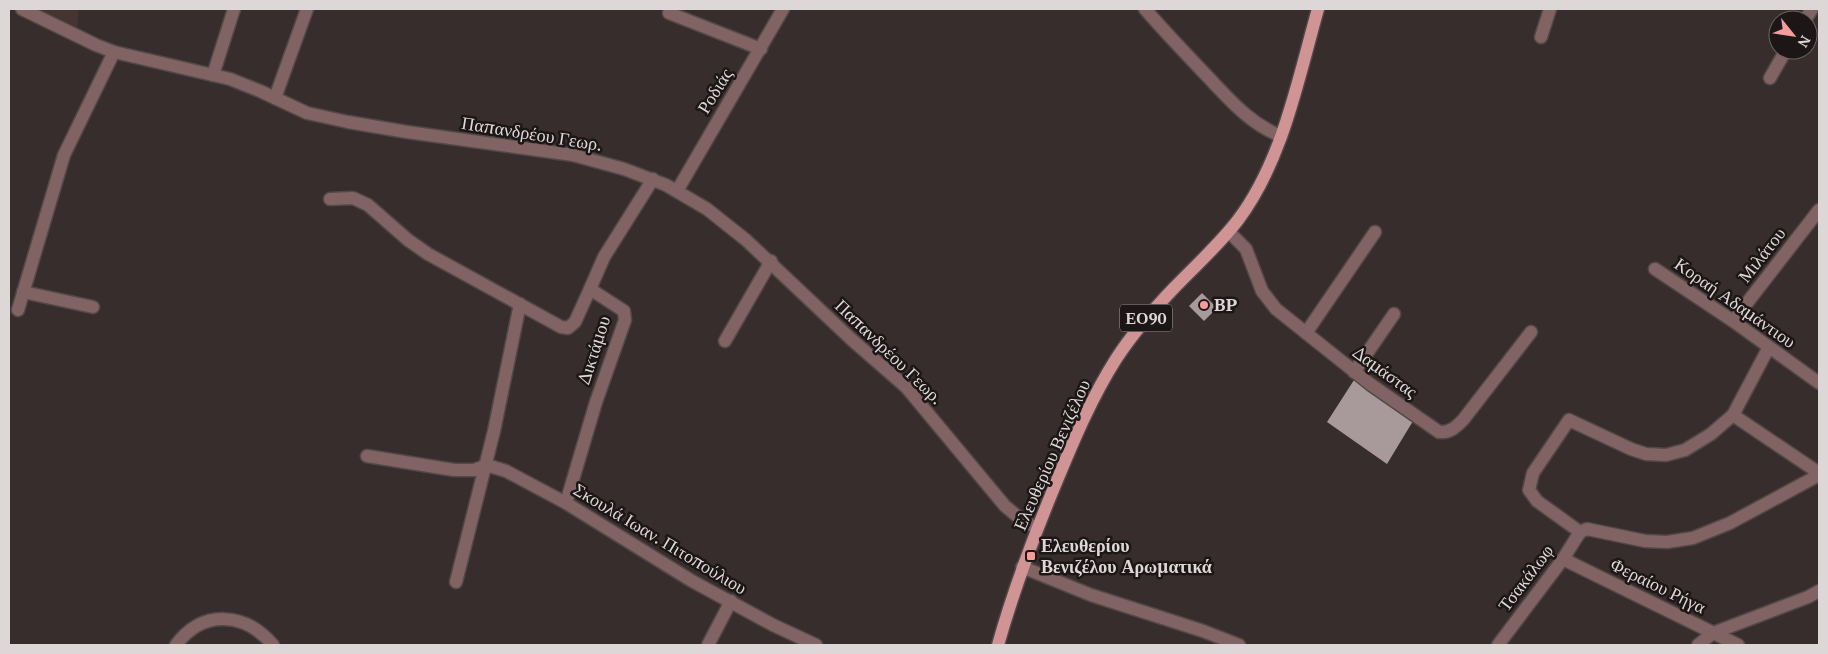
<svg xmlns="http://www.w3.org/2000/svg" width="1828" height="654" font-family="'PT Serif',serif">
	<rect width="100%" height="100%" fill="#382d2d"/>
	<path fill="#463433" d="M39,9H79L77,27Z"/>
	<g fill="#a89a9a">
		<path d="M1202,293L1217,308L1204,321L1189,306Z"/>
		<path d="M1354,380L1413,421L1387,464L1327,422Z"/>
	</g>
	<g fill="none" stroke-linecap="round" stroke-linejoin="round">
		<defs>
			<g id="minor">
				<path d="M22,9L96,45L114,52L230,79L260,91L307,113L348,122L407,132L573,155L624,169L666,185L707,209L746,240L851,339L906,387L1005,506L1023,521L1037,528"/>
				<path d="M1145,9C1165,32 1186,54 1207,76C1230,100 1250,124 1281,136"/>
				<path d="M669,13L761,49"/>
				<path d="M1805,20L1812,9"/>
				<path d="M1541,37L1550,9"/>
				<path d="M213,75L234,9"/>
				<path d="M1770,78L1786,50"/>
				<path d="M275,98L307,9"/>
				<path d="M677,191L783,9"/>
				<path d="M330,199L353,198L368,205L408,240L428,254L561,327L568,328L575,322L590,289"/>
				<path d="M1229,232L1246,249L1262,291L1276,309L1370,384L1439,432C1450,433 1456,427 1463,420L1531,332"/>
				<path d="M1655,269L1733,321L1819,383"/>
				<path d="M23,292L93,307"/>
				<path d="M18,310L64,155L114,52"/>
				<path d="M1733,321L1819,210"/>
				<path d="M1306,333L1375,232"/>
				<path d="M725,341L771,261"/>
				<path d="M1354,372L1394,314"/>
				<path d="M1733,415L1819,473"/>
				<path d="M367,456L454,470H474L485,466L493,467L506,471L566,503L692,581L773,625L816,645"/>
				<path d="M566,503L596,402L625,320L624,311L590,289L604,257L653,179"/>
				<path d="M1580,532L1537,501L1529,490L1533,473L1569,420L1631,449L1646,454L1666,455L1685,450L1711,434L1733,415L1769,347"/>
				<path d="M1580,532L1587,529L1645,541L1667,542L1693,538L1730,523L1819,475"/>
				<path d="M1563,559L1738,645"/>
				<path d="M1022,567L1091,595L1203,631L1239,645"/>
				<path d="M456,582L494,431L520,304"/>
				<path d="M176,645C203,609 245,612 273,645"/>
				<path d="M708,645L731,601"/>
				<path d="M1498,645L1563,559L1580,532"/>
				<path d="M1698,645L1713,633L1808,597L1819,591"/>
			</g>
			<path id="major" d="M998,645C1014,588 1035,533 1058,478C1075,437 1092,397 1116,359C1133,333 1152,311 1173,289C1195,266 1219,245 1238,220C1283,160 1298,79 1318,9"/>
		</defs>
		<use href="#minor" stroke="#534848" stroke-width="15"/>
		<use href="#major" stroke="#534848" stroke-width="15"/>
		<use href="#minor" stroke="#816363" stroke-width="12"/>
		<use href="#major" stroke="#d19494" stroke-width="12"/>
	</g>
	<g fill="#f59b9c" stroke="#1c1716" stroke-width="2">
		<circle cx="1204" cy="305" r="5"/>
		<rect x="1026" y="551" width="10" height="10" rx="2.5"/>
	</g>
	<g text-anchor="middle" stroke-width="5" stroke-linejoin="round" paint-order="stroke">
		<rect fill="#1c1716" stroke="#a49d9d" stroke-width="1" x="1120" y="304.5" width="52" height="27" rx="4"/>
		<g font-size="16" font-weight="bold" fill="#ded7d7">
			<text x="1146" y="324">ΕΟ90</text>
		</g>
		<g font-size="18" fill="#ded7d7" stroke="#1c1716">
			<text transform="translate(715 91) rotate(-58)" y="6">Ροδιάς</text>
			<text transform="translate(532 134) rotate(9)" y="6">Παπανδρέου Γεωρ.</text>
			<text transform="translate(1762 255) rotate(-52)" y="6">Μιλάτου</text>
			<text transform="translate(1735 303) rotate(35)" y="6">Κοραή Αδαμάντιου</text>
			<text transform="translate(594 350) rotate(-72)" y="6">Δικτάμου</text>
			<text transform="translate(889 352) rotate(44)" y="6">Παπανδρέου Γεωρ.</text>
			<text transform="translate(1385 372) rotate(36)" y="6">Δαμάστας</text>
			<text transform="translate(1052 455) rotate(-66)" y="6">Ελευθερίου Βενιζέλου</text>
			<text transform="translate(660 539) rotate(31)" y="6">Σκουλά Ιωαν. Πιτοπούλιου</text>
			<text transform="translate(1526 578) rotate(-53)" y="6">Τσακάλωφ</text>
			<text transform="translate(1658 586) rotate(26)" y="6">Φεραίου Ρήγα</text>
		</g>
		<g font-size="18" font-weight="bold" fill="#ded7d7" stroke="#1c1716" text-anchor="start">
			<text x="1214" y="311">BP</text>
			<text x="1041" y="552">Ελευθερίου<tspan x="1041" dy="21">Βενιζέλου Αρωματικά</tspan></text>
		</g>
	</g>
	<rect width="1828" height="654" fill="none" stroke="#ded7d7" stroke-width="20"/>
	<g transform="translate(1793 35) rotate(120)"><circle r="24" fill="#1c1716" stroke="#6a6463"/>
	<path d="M0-4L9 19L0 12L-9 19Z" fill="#f59b9c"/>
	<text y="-8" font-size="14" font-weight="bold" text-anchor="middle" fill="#ded7d7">N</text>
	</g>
</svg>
